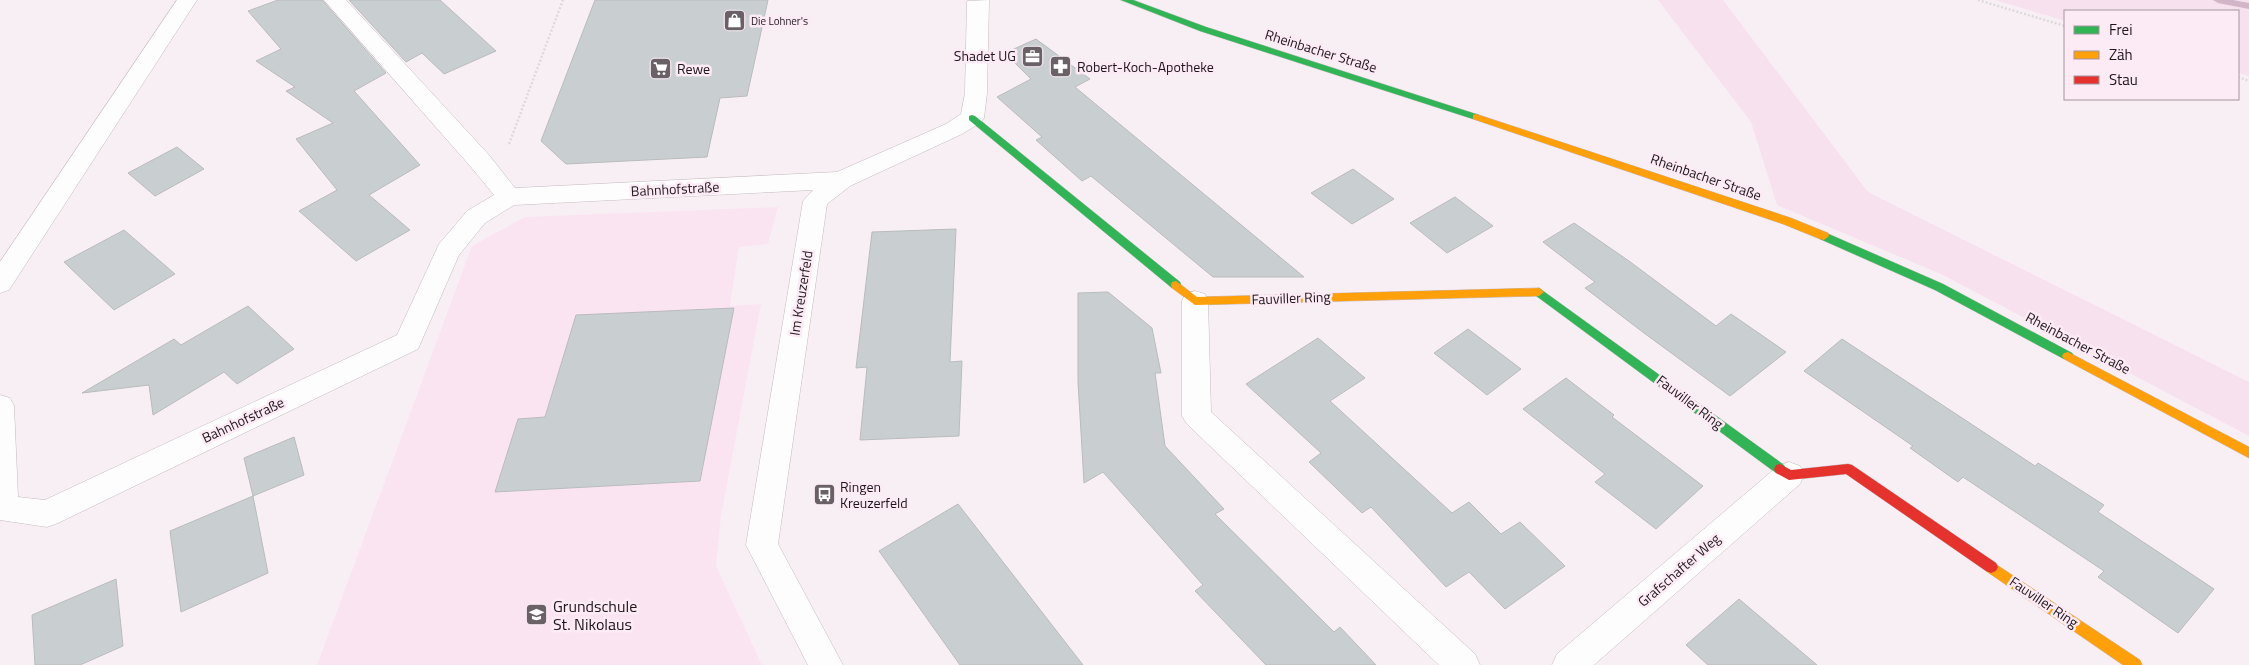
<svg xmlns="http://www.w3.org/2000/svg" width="2249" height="665" font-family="'Titillium Web',sans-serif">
	<rect width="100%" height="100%" fill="#f8eff4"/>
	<path fill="#fbe4f2" d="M778,207L768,244L739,247L730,306L761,304L721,516L716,566L762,665H317L472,246L525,217Z"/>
	<g fill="#f7e1ee">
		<path d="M1658,0H1723L1868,192L2249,382V436L1943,275L1777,205L1751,122Z"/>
		<path d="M1995,0H2249V76L2238,73V11H2065V21Z"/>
	</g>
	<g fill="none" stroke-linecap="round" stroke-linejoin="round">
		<path fill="#d2b6c7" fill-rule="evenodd" d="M2213,0H2233L2249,3V9L2218,3Z"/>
	</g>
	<g fill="#c9cfd0" stroke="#b9bbbc">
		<path d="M278,0H322L386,73L354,91L420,165L369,195L410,230L356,261L299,211L337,190L296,139L333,123L286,91L295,87L256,61L281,49L248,11Z"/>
		<path d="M349,0H440L496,51L444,74L422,53L406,62Z"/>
		<path d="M595,0H768L747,96L720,98L707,157L566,164L541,141Z"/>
		<path d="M1036,39L1090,79L1075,87L1304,277H1213L1091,176L1082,181L1036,140L1042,137L997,97L1031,79L1005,53Z"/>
		<path d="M177,147L204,169L155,196L128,173Z"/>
		<path d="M1353,169L1394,199L1352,224L1311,193Z"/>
		<path d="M1455,197L1493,226L1447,253L1410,223Z"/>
		<path d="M1574,223L1629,261L1716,326L1731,314L1786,352L1730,396L1644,333L1585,288L1595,282L1543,242Z"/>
		<path d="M956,229L950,362L962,361L959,436L860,440L867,367L856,368L872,232Z"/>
		<path d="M124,230L175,274L114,310L64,262Z"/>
		<path d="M1108,292L1152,328L1161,373H1155L1165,446L1224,509L1215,514L1334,632L1340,627L1376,665H1266L1195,591L1203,585L1103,472L1084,483L1078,382V293Z"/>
		<path d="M248,306L294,349L237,384L224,372L153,415L149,385L82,393L174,339L181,345Z"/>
		<path d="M734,308L700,481L495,492L518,419L545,417L576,315Z"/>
		<path d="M1468,329L1521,369L1487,395L1434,353Z"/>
		<path d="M1318,338L1365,378L1330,401L1452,513L1469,502L1501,534L1520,522L1565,566L1505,609L1469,572L1446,587L1371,507L1362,513L1309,462L1321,453L1246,384Z"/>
		<path d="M1842,339L2035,466L2038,463L2104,505L2098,512L2214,589L2178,633L2098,577L2104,571L1963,477L1958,482L1910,448L1913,446L1804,371Z"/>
		<path d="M1566,378L1614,415L1612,417L1703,486L1656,529L1595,482L1605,474L1523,409Z"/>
		<path d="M294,437L304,475L253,496L244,458Z"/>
		<path d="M253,496L268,573L181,612L170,531Z"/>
		<path d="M958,504L1083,665H960L879,551Z"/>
		<path d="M116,579L123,646L80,665H35L32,615Z"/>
		<path d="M1739,599L1817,665H1708L1686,645Z"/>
	</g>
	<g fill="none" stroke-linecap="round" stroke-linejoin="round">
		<defs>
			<g id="street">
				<path d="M177,0H197L9,290L0,293V262Z"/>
				<path d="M324,0H346L489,155L515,188L837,172L946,124L961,114L965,93L967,1L989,0L987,93L984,118L980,123L962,134L850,186L827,204L778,544L843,665H808L746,545L803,201L813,190L514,205L485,223L459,255L418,349L58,523L47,527L0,520V395L10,398L14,406L18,497L45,500L397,335L439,244L467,211L494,195L471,167Z"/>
				<path d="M1195,291L1205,294L1208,301L1211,412L1475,654L1480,665H1439L1187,424L1182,416V301L1185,294Z"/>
				<path d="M1789,462L1800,466L1804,475L1800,484L1594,665H1552L1557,654L1778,466Z"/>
			</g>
			<g id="fast">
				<path d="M1121,0H1133L1206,27L1479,115L1481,117L1479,119H1473L1200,31Z"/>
				<path d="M972,115L975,116L1180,282L1181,285L1180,288H1172L969,120V116Z"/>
				<path d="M1824,232L1943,284L2072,353L2074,356L2072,359H2064L1935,290L1820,239L1819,236Z"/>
				<path d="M1539,288L1784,465L1786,469L1784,473L1780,474L1776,473L1535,295L1534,292Z"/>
			</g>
			<g id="slow">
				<path d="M1476,114L1791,218L1828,233L1829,236L1824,240L1820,239L1783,224L1473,119V115Z"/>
				<path d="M1176,281L1197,297L1539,288L1544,292L1539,296L1195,305L1172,288L1171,285L1172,282Z"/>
				<path d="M2068,352L2249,447V458L2064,359L2062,356L2064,353Z"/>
				<path d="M1991,561L2140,660L2142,665H2123L1986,571L1984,567L1986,563Z"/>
			</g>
			<path id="jam" d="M1780,464L1791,470L1848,464L1852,465L1996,563L1998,567L1996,571L1991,573L1986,571L1846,474L1789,480L1776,473L1774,469L1776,465Z"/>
		</defs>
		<use href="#street" stroke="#c4bbc0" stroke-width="1"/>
		<use href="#fast" stroke="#c4bbc0" stroke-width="1"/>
		<use href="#slow" stroke="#c4bbc0" stroke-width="1"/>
		<use href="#jam" stroke="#c4bbc0" stroke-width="1"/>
		<g stroke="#dddadb" stroke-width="2.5" stroke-dasharray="2 2" stroke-linecap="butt">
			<path d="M1978,0L2065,26"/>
			<path d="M2238,77L2249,81"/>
			<path d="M509,144L563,0"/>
		</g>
		<use href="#street" fill="#fefdfd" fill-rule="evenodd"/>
		<use href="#fast" fill="#30b455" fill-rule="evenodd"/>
		<use href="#slow" fill="#ff9f0a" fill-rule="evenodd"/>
		<use href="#jam" fill="#e5322d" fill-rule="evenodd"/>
	</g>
	<defs>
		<symbol id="shop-square" viewBox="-11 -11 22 22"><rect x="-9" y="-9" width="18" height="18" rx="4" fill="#6a6167" stroke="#fcebf5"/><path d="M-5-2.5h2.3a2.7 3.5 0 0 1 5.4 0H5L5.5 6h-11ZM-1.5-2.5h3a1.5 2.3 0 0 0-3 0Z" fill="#fff"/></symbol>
		<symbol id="office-square" viewBox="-11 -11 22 22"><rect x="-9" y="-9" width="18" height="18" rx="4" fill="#6a6167" stroke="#fcebf5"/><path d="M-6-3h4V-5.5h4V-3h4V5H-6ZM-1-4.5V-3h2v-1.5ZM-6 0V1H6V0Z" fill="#fff"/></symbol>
		<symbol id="pharmacy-square" viewBox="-11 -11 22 22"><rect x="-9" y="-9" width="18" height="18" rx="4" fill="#6a6167" stroke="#fcebf5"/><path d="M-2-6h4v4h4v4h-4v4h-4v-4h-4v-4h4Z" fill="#fff"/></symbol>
		<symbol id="supermarket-square" viewBox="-11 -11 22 22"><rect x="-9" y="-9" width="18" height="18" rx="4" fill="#6a6167" stroke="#fcebf5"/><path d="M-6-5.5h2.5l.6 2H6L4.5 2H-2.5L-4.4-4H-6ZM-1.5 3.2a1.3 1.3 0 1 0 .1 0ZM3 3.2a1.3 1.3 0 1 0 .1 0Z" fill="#fff"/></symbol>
		<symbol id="bus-square" viewBox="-11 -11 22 22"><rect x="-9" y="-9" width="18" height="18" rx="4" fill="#6a6167" stroke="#fcebf5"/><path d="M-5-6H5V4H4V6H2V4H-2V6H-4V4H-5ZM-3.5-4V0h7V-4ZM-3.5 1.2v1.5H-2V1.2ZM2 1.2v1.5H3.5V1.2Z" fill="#fff"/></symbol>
		<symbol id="school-square" viewBox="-11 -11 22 22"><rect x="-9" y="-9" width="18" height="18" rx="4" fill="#6a6167" stroke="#fcebf5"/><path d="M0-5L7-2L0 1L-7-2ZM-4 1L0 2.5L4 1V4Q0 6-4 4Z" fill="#fff"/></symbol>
	</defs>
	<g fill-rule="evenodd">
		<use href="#shop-square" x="722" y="8" width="25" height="25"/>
		<use href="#office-square" x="1020" y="44" width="25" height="25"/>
		<use href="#pharmacy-square" x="1048" y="54" width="25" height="25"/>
		<use href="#supermarket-square" x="648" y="56" width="25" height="25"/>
		<use href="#bus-square" x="812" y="482" width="25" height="25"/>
		<use href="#school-square" x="524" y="602" width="25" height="25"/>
	</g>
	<g text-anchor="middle" stroke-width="5" stroke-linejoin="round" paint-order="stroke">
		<g font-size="11" fill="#1e151b" stroke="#fcebf5" text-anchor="start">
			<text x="751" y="25">Die Lohner's</text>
		</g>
		<g font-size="14" fill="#1e151b" stroke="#fcebf5">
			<text transform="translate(1321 51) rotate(17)" y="5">Rheinbacher Straße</text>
			<text transform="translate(1706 177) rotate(19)" y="5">Rheinbacher Straße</text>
			<text transform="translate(675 189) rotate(-3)" y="5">Bahnhofstraße</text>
			<text transform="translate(801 293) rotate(-81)" y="5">Im Kreuzerfeld</text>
			<text transform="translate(1291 298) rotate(-2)" y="5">Fauviller Ring</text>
			<text transform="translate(2078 343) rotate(28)" y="5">Rheinbacher Straße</text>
			<text transform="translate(1690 402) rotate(37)" y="5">Fauviller Ring</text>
			<text transform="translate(243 420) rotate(-25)" y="5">Bahnhofstraße</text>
			<text transform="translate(1679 570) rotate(-41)" y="5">Grafschafter Weg</text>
			<text transform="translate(2044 602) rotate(34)" y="5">Fauviller Ring</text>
		</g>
		<g font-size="14" fill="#1e151b" stroke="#fcebf5" text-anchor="start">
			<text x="1016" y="61" text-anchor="end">Shadet UG</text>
			<text x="1077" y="72">Robert-Koch-Apotheke</text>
			<text x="677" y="74">Rewe</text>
			<text x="840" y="492">Ringen<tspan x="840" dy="16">Kreuzerfeld</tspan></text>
		</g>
		<g font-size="16" fill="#1e151b" stroke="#fcebf5" text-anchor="start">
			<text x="553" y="612">Grundschule<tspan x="553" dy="18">St. Nikolaus</tspan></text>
		</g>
	</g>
	<rect x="2064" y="10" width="175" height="90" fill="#fcebf5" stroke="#a3959e"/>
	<rect x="2074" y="26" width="25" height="8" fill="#30b455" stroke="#a3959e"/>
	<text x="2109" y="35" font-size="15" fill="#1e151b">Frei</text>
	<rect x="2074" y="51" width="25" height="8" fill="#ff9f0a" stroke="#a3959e"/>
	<text x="2109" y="60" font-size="15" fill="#1e151b">Zäh</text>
	<rect x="2074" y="76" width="25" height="8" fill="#e5322d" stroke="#a3959e"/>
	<text x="2109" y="85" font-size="15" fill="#1e151b">Stau</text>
</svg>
